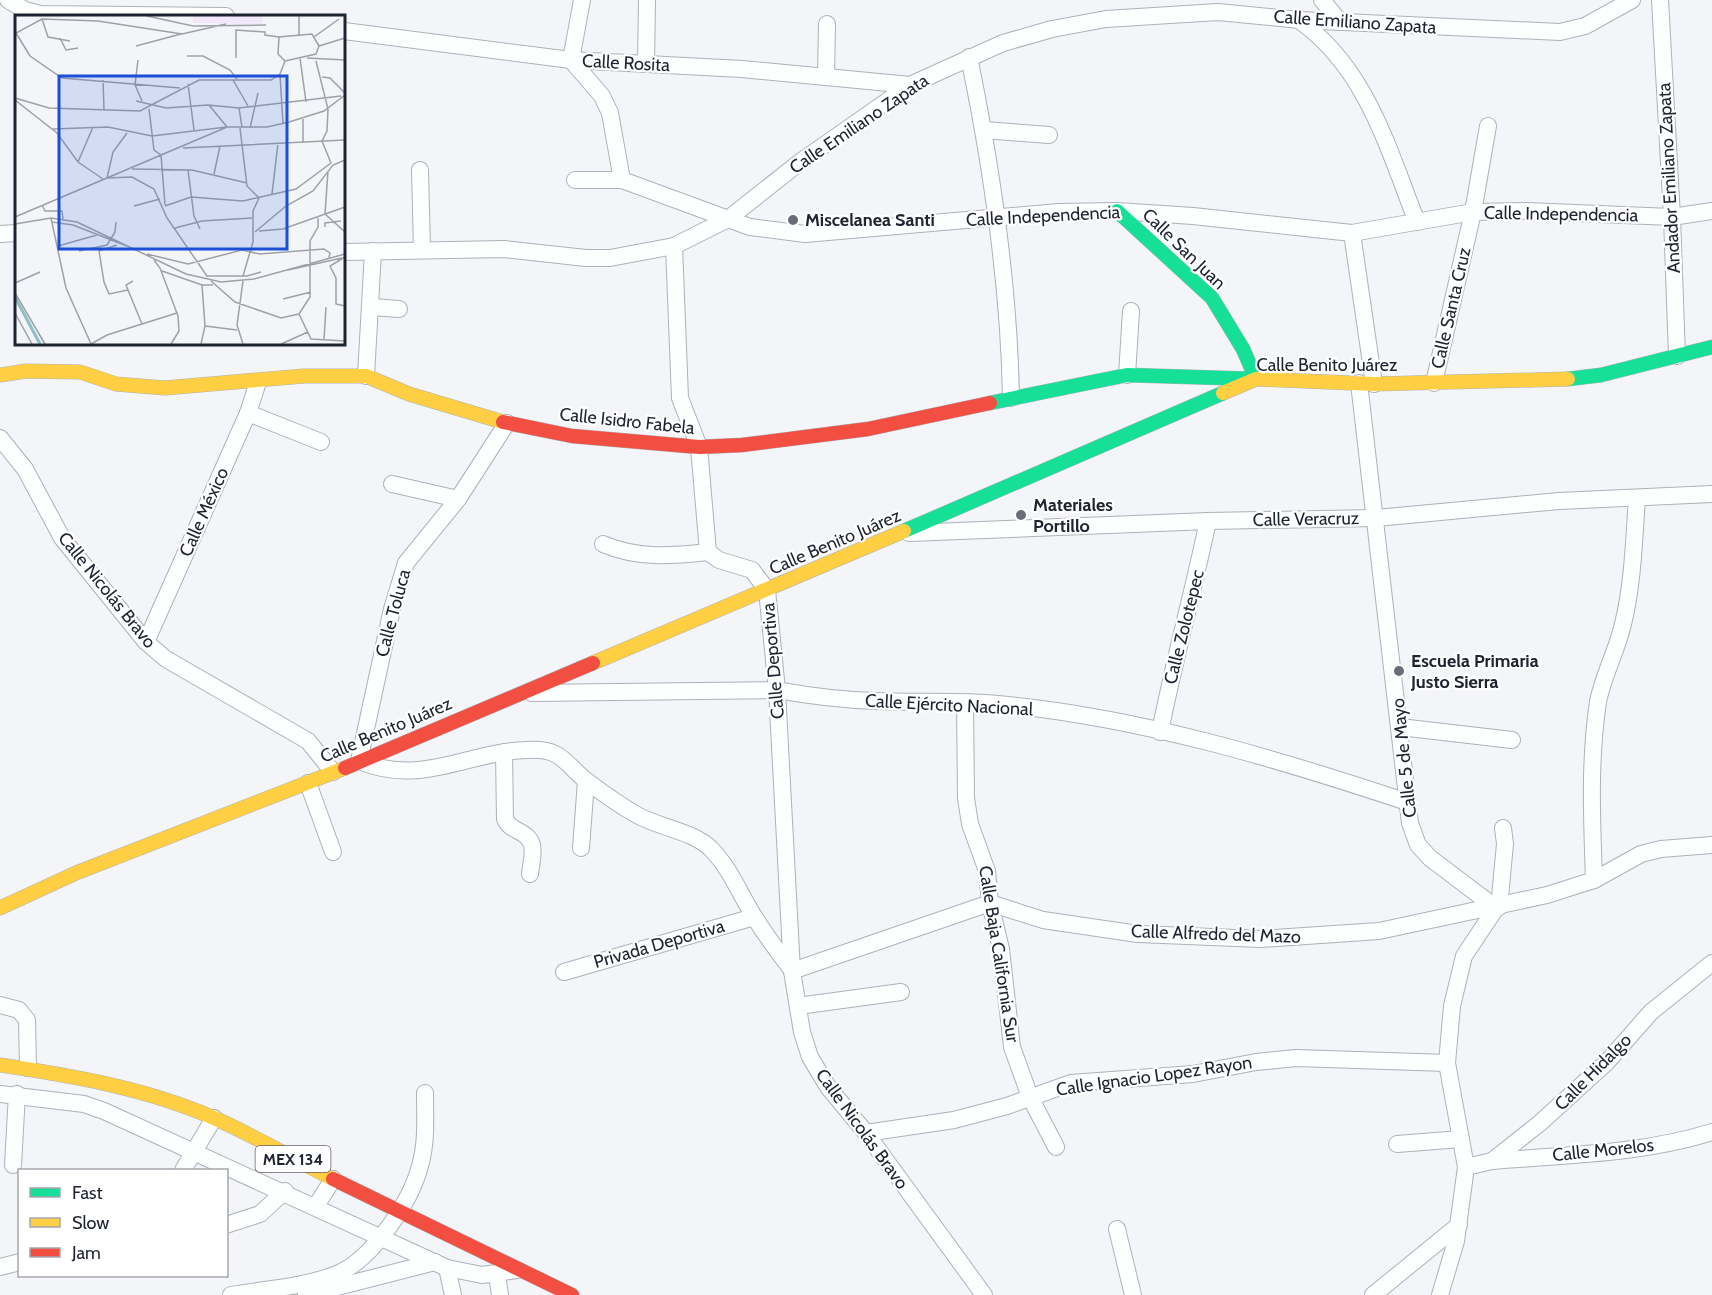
<svg xmlns="http://www.w3.org/2000/svg" width="1712" height="1295" font-family="Cabin,sans-serif">
	<rect width="100%" height="100%" fill="#f3f5f8"/>
	<g fill="none" stroke-linecap="round" stroke-linejoin="round">
		<defs>
			<g id="street">
				<path d="M8,0L25,10L40,14L226,16"/>
				<path d="M582,0L571,60L602,96L610,113L622,180"/>
				<path d="M1322,0L1340,22"/>
				<path d="M1660,0L1672,217L1677,356"/>
				<path d="M1300,21C1367,69 1388,149 1417,222"/>
				<path d="M344,31L571,60L742,69L910,85"/>
				<path d="M969,57C992,169 1009,283 1011,398"/>
				<path d="M646,64L647,0"/>
				<path d="M826,76L827,24"/>
				<path d="M984,130L1049,135"/>
				<path d="M420,170L422,250"/>
				<path d="M575,180H622L750,227L805,234L1059,212L1117,211L1193,216L1352,233L1473,212L1526,211L1672,217L1712,211"/>
				<path d="M1352,233L1374,384"/>
				<path d="M0,234L16,233"/>
				<path d="M674,246L680,398L699,447L708,552L719,560L752,570L767,590L777,690L792,971L802,1032L810,1057L828,1087L866,1133L984,1295"/>
				<path d="M344,252L504,249L586,258H610L674,246L728,219L800,162L910,85L1003,43L1052,29L1106,19L1218,12L1300,20L1560,32L1585,26L1632,0"/>
				<path d="M372,307L399,309"/>
				<path d="M1127,375L1131,311"/>
				<path d="M366,376L373,251"/>
				<path d="M1359,383L1410,823L1418,845L1430,858L1496,908L1464,956L1452,1006L1447,1063L1466,1167L1456,1241L1440,1295"/>
				<path d="M1434,383L1473,212L1488,126"/>
				<path d="M248,413L321,442"/>
				<path d="M507,423L458,499L406,563L392,609L359,761C423,787 465,752 527,750C564,748 564,764 588,782C604,794 621,806 637,815C658,827 695,832 711,849C731,869 740,895 755,918C766,936 779,953 792,970"/>
				<path d="M0,438L25,469L62,538L146,642L166,659L308,741L333,772"/>
				<path d="M392,484L458,499"/>
				<path d="M909,533L1208,521L1376,518L1559,501L1712,494"/>
				<path d="M603,544C638,559 671,556 708,552"/>
				<path d="M146,642L248,413L258,382"/>
				<path d="M532,693L777,690C810,696 842,700 876,701C916,703 958,700 998,704C1138,717 1275,758 1407,802"/>
				<path d="M965,703L966,798L970,824L987,871L990,903L1001,949L1012,1047L1030,1097L1056,1147"/>
				<path d="M1400,727L1512,740"/>
				<path d="M1160,732C1174,661 1193,592 1208,521"/>
				<path d="M504,752L505,819C510,832 528,830 532,845C534,853 531,865 530,874"/>
				<path d="M308,783L333,852"/>
				<path d="M581,848L586,781"/>
				<path d="M1594,880C1592,821 1589,761 1598,702C1603,675 1617,651 1623,624C1633,583 1634,540 1637,498"/>
				<path d="M1499,907L1505,844L1503,828"/>
				<path d="M792,971L990,903L1043,920L1138,934L1261,939L1379,931L1547,895L1594,880L1641,854L1661,849L1712,845"/>
				<path d="M564,972L754,917"/>
				<path d="M0,1005L19,1010L27,1020L28,1068"/>
				<path d="M798,1006L901,992"/>
				<path d="M0,1094L84,1104L104,1111L447,1268L482,1275L517,1270"/>
				<path d="M866,1133L954,1120L1007,1106L1071,1083L1193,1074L1256,1062L1296,1058L1447,1063"/>
				<path d="M1397,1144L1461,1139"/>
				<path d="M1492,1161C1565,1155 1642,1154 1712,1132"/>
				<path d="M13,1165L17,1094"/>
				<path d="M1466,1167L1492,1161L1540,1123L1607,1062L1651,1012L1712,963"/>
				<path d="M183,1170L214,1118"/>
				<path d="M316,1206L333,1179"/>
				<path d="M226,1225L260,1214L285,1191"/>
				<path d="M1117,1229L1133,1295"/>
				<path d="M0,1267L20,1262"/>
				<path d="M447,1268L453,1295"/>
				<path d="M497,1275L500,1295"/>
				<path d="M231,1295C266,1289 306,1287 339,1273C373,1258 411,1201 420,1166C427,1142 425,1117 425,1093"/>
				<path d="M306,1295L435,1262"/>
				<path d="M1373,1295L1459,1225"/>
			</g>
			<g id="fast">
				<path d="M1568,379L1601,375L1712,347"/>
				<path d="M990,403L1127,375L1256,379L1243,349L1212,298L1117,211"/>
				<path d="M904,531L1223,393"/>
			</g>
			<g id="slow">
				<path d="M0,375L26,371L80,372L116,384L165,388L304,376H366L409,394L503,422"/>
				<path d="M1223,393L1256,379L1374,384L1568,379"/>
				<path d="M593,663L904,531"/>
				<path d="M0,908L76,873L345,768"/>
				<path d="M0,1065C73,1076 145,1088 214,1118C255,1136 294,1159 333,1179"/>
			</g>
			<g id="jam">
				<path d="M503,422L572,436L699,447L742,445L868,429L990,403"/>
				<path d="M345,768L593,663"/>
				<path d="M333,1179L572,1295"/>
			</g>
		</defs>
		<use href="#street" stroke="#aeb1b8" stroke-width="18"/>
		<use href="#fast" stroke="#aeb1b8" stroke-width="15"/>
		<use href="#slow" stroke="#aeb1b8" stroke-width="15"/>
		<use href="#jam" stroke="#aeb1b8" stroke-width="15"/>
		<use href="#street" stroke="#fdfefe" stroke-width="16"/>
		<use href="#fast" stroke="#16e098" stroke-width="14"/>
		<use href="#slow" stroke="#ffcf43" stroke-width="14"/>
		<use href="#jam" stroke="#f24e42" stroke-width="14"/>
	</g>
	<g fill="#696d76" stroke="#fff" stroke-width="2">
		<circle cx="793" cy="220" r="6"/>
		<circle cx="1021" cy="515" r="6"/>
		<circle cx="1399" cy="671" r="6"/>
	</g>
	<g text-anchor="middle" stroke-width="4.5" stroke-linejoin="round" paint-order="stroke">
		<rect fill="#fff" stroke="#62666e" stroke-width="1.5" x="255.5" y="1146" width="75" height="26" rx="4.5"/>
		<g font-size="16" font-weight="bold" fill="#1e2430">
			<text x="293" y="1165">MEX 134</text>
		</g>
		<g font-size="18" fill="#1e2430" stroke="#fff">
			<text transform="translate(1355 22) rotate(4)" y="6">Calle Emiliano Zapata</text>
			<text transform="translate(626 63) rotate(3)" y="6">Calle Rosita</text>
			<text transform="translate(859 124) rotate(-34)" y="6">Calle Emiliano Zapata</text>
			<text transform="translate(1669 178) rotate(-93)" y="6">Andador Emiliano Zapata</text>
			<text transform="translate(1561 214) rotate(1)" y="6">Calle Independencia</text>
			<text transform="translate(1043 216) rotate(-3)" y="6">Calle Independencia</text>
			<text transform="translate(1184 249) rotate(44)" y="6">Calle San Juan</text>
			<text transform="translate(1451 308) rotate(-77)" y="6">Calle Santa Cruz</text>
			<text x="1327" y="371">Calle Benito Juárez</text>
			<text transform="translate(627 421) rotate(6)" y="6">Calle Isidro Fabela</text>
			<text transform="translate(204 512) rotate(-66)" y="6">Calle México</text>
			<text transform="translate(1306 519) rotate(-1)" y="6">Calle Veracruz</text>
			<text transform="translate(835 542) rotate(-23)" y="6">Calle Benito Juárez</text>
			<text transform="translate(107 590) rotate(51)" y="6">Calle Nicolás Bravo</text>
			<text transform="translate(393 613) rotate(-75)" y="6">Calle Toluca</text>
			<text transform="translate(1184 627) rotate(-76)" y="6">Calle Zolotepec</text>
			<text transform="translate(773 661) rotate(-95)" y="6">Calle Deportiva</text>
			<text transform="translate(949 705) rotate(3)" y="6">Calle Ejército Nacional</text>
			<text transform="translate(386 730) rotate(-23)" y="6">Calle Benito Juárez</text>
			<text transform="translate(1404 758) rotate(-96)" y="6">Calle 5 de Mayo</text>
			<text transform="translate(1216 934) rotate(2)" y="6">Calle Alfredo del Mazo</text>
			<text transform="translate(659 944) rotate(-16)" y="6">Privada Deportiva</text>
			<text transform="translate(999 954) rotate(81)" y="6">Calle Baja California Sur</text>
			<text transform="translate(1593 1072) rotate(-45)" y="6">Calle Hidalgo</text>
			<text transform="translate(1154 1076) rotate(-8)" y="6">Calle Ignacio Lopez Rayon</text>
			<text transform="translate(862 1129) rotate(54)" y="6">Calle Nicolás Bravo</text>
			<text transform="translate(1603 1150) rotate(-6)" y="6">Calle Morelos</text>
		</g>
		<g font-size="18" font-weight="bold" fill="#1e2430" stroke="#fff" text-anchor="start">
			<text x="805" y="226">Miscelanea Santi</text>
			<text x="1033" y="511">Materiales<tspan x="1033" dy="21">Portillo</tspan></text>
			<text x="1411" y="667">Escuela Primaria<tspan x="1411" dy="21">Justo Sierra</tspan></text>
		</g>
	</g>
	<g transform="translate(15 15)">
		<rect width="330" height="330" fill="#f3f5f8"/>
		<path d="M178,1H247V9L178,8Z" fill="#f3e7fb"/>
		<path fill="none" stroke="#8bbec6" stroke-width="3" d="M0,282L25,329"/>
		<path fill="none" stroke="#9ea1a8" stroke-width="1.5" d="M132,1L178,11L251,10M284,1V20M27,4L33,22L55,26M299,22L324,4M45,23L51,35L63,33M121,31L166,19M304,31L330,23M172,41H188L215,55L222,64M221,43V15L250,17V20L264,22M285,43L291,87M292,43L330,45M123,45L120,70L127,86M270,46L263,39L264,22L297,19L304,31M270,46L301,39L304,31M301,46L313,94L312,116L307,126L316,148M265,60L268,109M307,62L315,63L330,78M88,65L89,95M218,65L233,91M173,69L179,115M165,73L47,63L15,41L1,18L27,4L83,6L167,19L211,9M0,83L34,93L125,96L184,65H256L265,59L270,46M0,85L42,118L63,147L88,164M121,86L151,93L193,90L224,93L326,81M224,93L227,112M134,94L139,135L146,140L150,190M288,102V127M225,113L232,171L244,183L238,196V227L228,261M235,113L243,78M38,114L93,112L137,121L212,112L194,90M112,118L98,137L92,163L117,162L139,174L152,203L192,261M168,133L330,125M63,147L78,112M117,154L177,155L232,168M173,155L179,201L185,214M313,156L310,199L330,217M199,159L205,131M257,179L263,128M27,190L30,196H47L48,204M119,191L145,184M150,191L176,182L228,186L281,174L316,148M0,202L212,112H252L274,107L309,96L330,80M36,203L51,273L76,329M37,207L58,210L112,231M0,209L36,203L62,207L171,259L206,267L239,264L330,239M310,212V208L326,206M160,213L187,206L237,203M244,216L268,214L330,192M240,217L271,191L298,176L318,150L330,145M102,230L84,236L89,267L94,279L113,275M43,231L82,220M64,236L92,230L100,217L101,207M132,239L173,249L227,235L245,239L309,234L315,238L314,243M330,242L315,251L321,263V289L330,291M139,245L145,253L163,301L164,316L156,329M273,255L327,243M147,256L187,270H198M191,261H232L246,257M118,266L111,270L127,309M196,266L220,287L266,303L284,299M0,268L25,257M0,278L30,329M268,284L296,277M0,298L17,329M284,299L295,282V226L303,212V201M284,299L296,324L330,326M190,311L222,315M309,325L311,292M76,329L92,320L162,298M186,329L190,311L187,270M228,329L222,310L228,266M266,329L293,317"/>
		<path fill="#1d4ed8" fill-opacity="0.15" stroke="#1d4ed8" stroke-width="3" d="M44,61H272V234H44Z"/>
		<rect width="330" height="330" fill="none" stroke="#1e2430" stroke-width="3"/>
	</g>
	<rect x="18" y="1169" width="210" height="108" fill="#ffffff" stroke="#a5a7ac" stroke-width="1.5"/>
	<rect x="30" y="1188" width="30" height="9" fill="#16e098" stroke="#a5a7ac" stroke-width="1.5"/>
	<text x="72" y="1199" font-size="18" fill="#1e2430">Fast</text>
	<rect x="30" y="1218" width="30" height="9" fill="#ffcf43" stroke="#a5a7ac" stroke-width="1.5"/>
	<text x="72" y="1229" font-size="18" fill="#1e2430">Slow</text>
	<rect x="30" y="1248" width="30" height="9" fill="#f24e42" stroke="#a5a7ac" stroke-width="1.5"/>
	<text x="72" y="1259" font-size="18" fill="#1e2430">Jam</text>
</svg>
